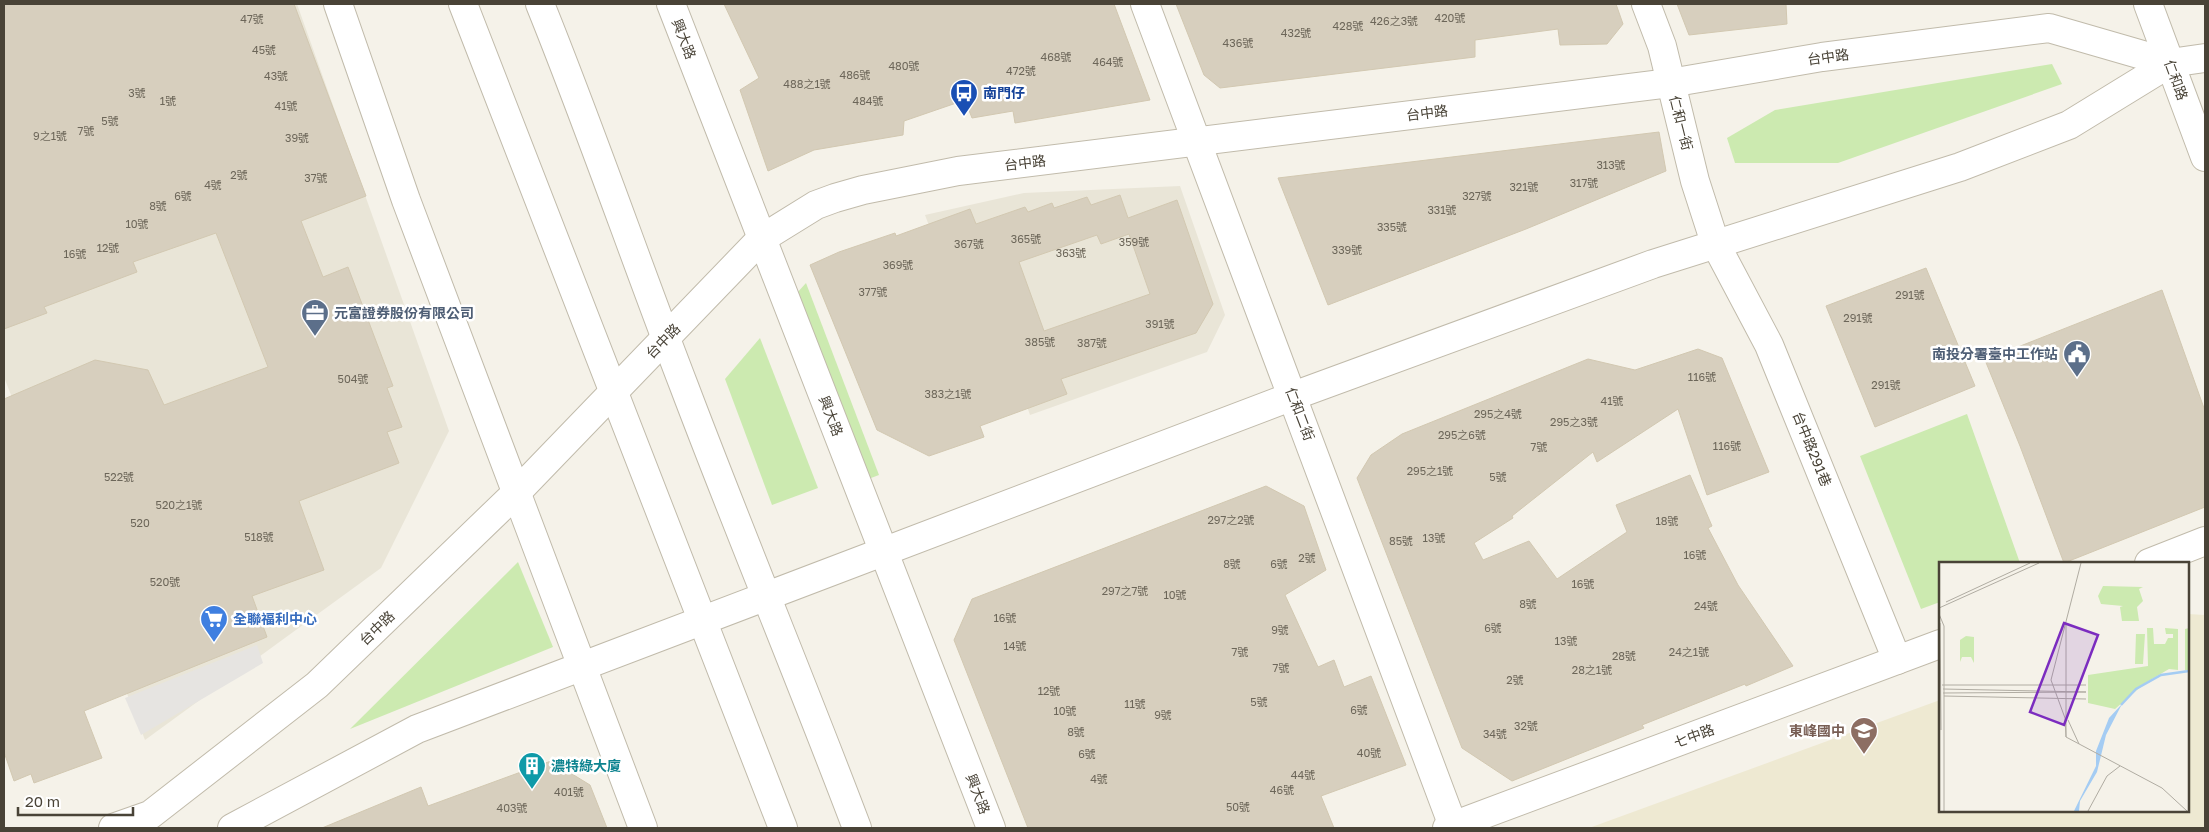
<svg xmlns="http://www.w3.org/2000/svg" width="2209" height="832" font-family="'Golos Text','Noto Sans TC',sans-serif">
	<rect width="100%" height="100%" fill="#f5f2e9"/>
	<g fill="#e9e5d7">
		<path d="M4,4H297L449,431L381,568L145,740L4,377Z"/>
		<path d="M1180,186L1225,315L1207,352L1030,415L985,284L955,295L925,215L1024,193Z"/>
	</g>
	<path fill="#eee9d2" d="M2188,614L2205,615V828H1589L1940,700V811H2188Z"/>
	<g fill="#cceab0">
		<path d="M2052,64L2062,84L1838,163H1735L1727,138L1775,110Z"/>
		<path d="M806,283L879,475L855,484L787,304Z"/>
		<path d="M760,338L818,488L772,505L725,379Z"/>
		<path d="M1967,414L2020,563H1940V602L1921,609L1860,456Z"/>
		<path d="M518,562L553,647L350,729Z"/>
	</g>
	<path fill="#e6e4e1" d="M257,645L263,663L141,735L125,698Z"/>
	<g fill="#d7cfbe" stroke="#d2c8b1" fill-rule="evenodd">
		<path d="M4,4H294L366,196L301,221L323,277L348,267L393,386L387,388L402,427L387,432L399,463L299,501L324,570L252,596L267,637L84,711L102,758L34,783L31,774L14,781L4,752V399L95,360L148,370L164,405L268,367L216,233L133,262L137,272L44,307L47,313L4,329Z"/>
		<path d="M724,4H1114L1150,100L1015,123L1013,111L972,118L965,100L904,121L903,135L814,150L768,171L740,90L759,78Z"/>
		<path d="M1176,4H1616L1623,24L1607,44L1560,45L1558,29L1475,40V57L1220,88L1204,75Z"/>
		<path d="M1677,4H1786L1787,24L1689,35Z"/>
		<path d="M1659,132L1666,171L1526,229L1328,305L1278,178Z"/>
		<path d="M1120,195L1128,218L1177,200L1213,304L1196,333L1061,379L1067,394L980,426L984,437L929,456L877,430L810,265L839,252L895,233L896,236L970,209L976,224L1025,207L1028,212L1052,203L1054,208L1087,197L1091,205ZM1129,234L1150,294L1044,331L1019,262L1097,235L1101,244Z"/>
		<path d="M1926,268L1975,386L1875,427L1826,306Z"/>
		<path d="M2162,290L2205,411V507L2064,563L2020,446L1985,360Z"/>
		<path d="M1698,349L1722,358L1769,472L1707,495L1678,409L1597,462L1593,452L1512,516L1513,518L1474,543L1483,560L1529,541L1557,579L1627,532L1616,505L1690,475L1712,526L1708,528L1738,585L1793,666L1746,686L1745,684L1642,725L1644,728L1512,781L1462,748L1357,478L1371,455L1402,434L1588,359L1635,370Z"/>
		<path d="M1266,486L1304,506L1326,570L1285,595L1318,667L1334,660L1344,687L1371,676L1406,765L1321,796L1334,828H1028L954,640L972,599Z"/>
		<path d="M551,761L590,785L607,828H322L421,787L428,806Z"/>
	</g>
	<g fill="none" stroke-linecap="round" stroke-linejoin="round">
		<defs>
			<g id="minor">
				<path d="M1145,4L1453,826"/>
				<path d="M1646,4L1662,46L1695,181L1715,243L1769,345L1897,660"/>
				<path d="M2148,4L2205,157"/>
				<path d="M2149,563L2205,541"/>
				<path d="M1447,828L1940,644"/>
			</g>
			<g id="tertiary">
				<path d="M338,4L406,200L643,828"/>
				<path d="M463,4L783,828"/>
				<path d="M540,4C591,130 635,259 684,386C740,534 801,680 857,828"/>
				<path d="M671,4L991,828"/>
				<path d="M113,828L150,815L317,685L516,493L761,239L816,205L835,198L863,190L958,171L1670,83L1822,57L2049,28L2170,63"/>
				<path d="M232,828L417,729L1293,396L1653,264L1960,167L2069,125L2170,63L2205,58"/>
			</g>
		</defs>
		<use href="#minor" stroke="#c1bbab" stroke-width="30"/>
		<use href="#tertiary" stroke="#c1bbab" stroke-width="30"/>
		<use href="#minor" stroke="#fff" stroke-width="28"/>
		<use href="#tertiary" stroke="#fff" stroke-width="28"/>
	</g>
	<defs>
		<symbol id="bus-pin" viewBox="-11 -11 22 30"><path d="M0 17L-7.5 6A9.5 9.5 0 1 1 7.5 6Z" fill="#1a4fb4" stroke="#fff"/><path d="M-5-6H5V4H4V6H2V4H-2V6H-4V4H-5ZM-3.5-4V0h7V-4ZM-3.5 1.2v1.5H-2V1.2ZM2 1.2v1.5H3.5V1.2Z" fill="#fff"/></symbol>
		<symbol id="office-pin" viewBox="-11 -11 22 30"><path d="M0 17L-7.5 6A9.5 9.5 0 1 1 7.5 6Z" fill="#5c6f8a" stroke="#fff"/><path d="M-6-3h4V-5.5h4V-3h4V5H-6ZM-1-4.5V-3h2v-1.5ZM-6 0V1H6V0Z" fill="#fff"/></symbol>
		<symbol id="civic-pin" viewBox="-11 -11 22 30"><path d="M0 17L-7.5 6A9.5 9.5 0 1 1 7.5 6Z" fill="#5c6f8a" stroke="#fff"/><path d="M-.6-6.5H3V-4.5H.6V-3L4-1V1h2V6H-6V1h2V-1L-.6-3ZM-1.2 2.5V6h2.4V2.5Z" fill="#fff"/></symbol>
		<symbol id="supermarket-pin" viewBox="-11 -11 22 30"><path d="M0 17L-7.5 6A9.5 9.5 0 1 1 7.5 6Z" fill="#3f7fe0" stroke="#fff"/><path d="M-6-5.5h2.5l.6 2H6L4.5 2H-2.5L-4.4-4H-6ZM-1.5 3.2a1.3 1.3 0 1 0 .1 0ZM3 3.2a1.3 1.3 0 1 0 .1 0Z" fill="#fff"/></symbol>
		<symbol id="school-pin" viewBox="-11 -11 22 30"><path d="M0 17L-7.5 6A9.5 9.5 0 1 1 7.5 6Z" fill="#8d6e63" stroke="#fff"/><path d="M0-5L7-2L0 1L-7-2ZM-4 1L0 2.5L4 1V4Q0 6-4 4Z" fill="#fff"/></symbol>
		<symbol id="building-pin" viewBox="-11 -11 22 30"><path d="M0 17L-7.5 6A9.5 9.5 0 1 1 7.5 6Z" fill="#0f9aa8" stroke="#fff"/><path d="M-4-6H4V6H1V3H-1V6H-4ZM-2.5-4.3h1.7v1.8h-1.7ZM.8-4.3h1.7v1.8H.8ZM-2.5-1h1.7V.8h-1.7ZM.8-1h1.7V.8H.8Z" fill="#fff"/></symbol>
	</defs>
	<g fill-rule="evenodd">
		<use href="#bus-pin" x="948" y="77" width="32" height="43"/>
		<use href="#office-pin" x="299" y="297" width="32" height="43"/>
		<use href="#civic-pin" x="2061" y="338" width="32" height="43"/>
		<use href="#supermarket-pin" x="198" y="603" width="32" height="43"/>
		<use href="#school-pin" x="1848" y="715" width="32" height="43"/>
		<use href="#building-pin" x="516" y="750" width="32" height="43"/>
	</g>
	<g text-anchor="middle" stroke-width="5" stroke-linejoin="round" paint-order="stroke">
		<g font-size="11" fill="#6c6659">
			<text x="1450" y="22">420號</text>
			<text x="252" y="23">47號</text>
			<text x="1394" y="25">426之3號</text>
			<text x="1348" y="30">428號</text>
			<text x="1296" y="37">432號</text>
			<text x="1238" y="47">436號</text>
			<text x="264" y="54">45號</text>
			<text x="1056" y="61">468號</text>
			<text x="1108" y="66">464號</text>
			<text x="904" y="70">480號</text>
			<text x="1021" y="75">472號</text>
			<text x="855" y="79">486號</text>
			<text x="276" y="80">43號</text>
			<text x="807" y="88">488之1號</text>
			<text x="137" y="97">3號</text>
			<text x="168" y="105">1號</text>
			<text x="868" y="105">484號</text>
			<text x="286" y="110">41號</text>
			<text x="110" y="125">5號</text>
			<text x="86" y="135">7號</text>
			<text x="50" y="140">9之1號</text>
			<text x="297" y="142">39號</text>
			<text x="1611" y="169">313號</text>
			<text x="239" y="179">2號</text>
			<text x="316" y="182">37號</text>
			<text x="1584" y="187">317號</text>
			<text x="213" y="189">4號</text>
			<text x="1524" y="191">321號</text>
			<text x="183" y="200">6號</text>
			<text x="1477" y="200">327號</text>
			<text x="158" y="210">8號</text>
			<text x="1442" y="214">331號</text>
			<text x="137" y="228">10號</text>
			<text x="1392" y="231">335號</text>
			<text x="1026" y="243">365號</text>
			<text x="1134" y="246">359號</text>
			<text x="969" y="248">367號</text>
			<text x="108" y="252">12號</text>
			<text x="1347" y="254">339號</text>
			<text x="1071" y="257">363號</text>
			<text x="75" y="258">16號</text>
			<text x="898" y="269">369號</text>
			<text x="873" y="296">377號</text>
			<text x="1910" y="299">291號</text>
			<text x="1858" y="322">291號</text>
			<text x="1160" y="328">391號</text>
			<text x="1040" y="346">385號</text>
			<text x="1092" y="347">387號</text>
			<text x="1702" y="381">116號</text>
			<text x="353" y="383">504號</text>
			<text x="1886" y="389">291號</text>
			<text x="948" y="398">383之1號</text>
			<text x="1612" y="405">41號</text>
			<text x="1498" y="418">295之4號</text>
			<text x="1574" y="426">295之3號</text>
			<text x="1462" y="439">295之6號</text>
			<text x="1727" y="450">116號</text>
			<text x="1539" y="451">7號</text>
			<text x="1430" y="475">295之1號</text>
			<text x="119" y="481">522號</text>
			<text x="1498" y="481">5號</text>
			<text x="179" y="509">520之1號</text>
			<text x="1231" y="524">297之2號</text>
			<text x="1667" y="525">18號</text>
			<text x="140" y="527">520</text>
			<text x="259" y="541">518號</text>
			<text x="1434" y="542">13號</text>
			<text x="1401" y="545">85號</text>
			<text x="1695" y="559">16號</text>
			<text x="1307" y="562">2號</text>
			<text x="1232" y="568">8號</text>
			<text x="1279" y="568">6號</text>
			<text x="165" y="586">520號</text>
			<text x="1583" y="588">16號</text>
			<text x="1125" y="595">297之7號</text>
			<text x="1175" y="599">10號</text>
			<text x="1528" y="608">8號</text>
			<text x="1706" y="610">24號</text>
			<text x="1005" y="622">16號</text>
			<text x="1493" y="632">6號</text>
			<text x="1280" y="634">9號</text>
			<text x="1566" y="645">13號</text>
			<text x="1015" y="650">14號</text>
			<text x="1240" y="656">7號</text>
			<text x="1689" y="656">24之1號</text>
			<text x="1624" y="660">28號</text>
			<text x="1281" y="672">7號</text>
			<text x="1592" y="674">28之1號</text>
			<text x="1515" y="684">2號</text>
			<text x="1049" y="695">12號</text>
			<text x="1259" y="706">5號</text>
			<text x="1135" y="708">11號</text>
			<text x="1359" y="714">6號</text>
			<text x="1065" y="715">10號</text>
			<text x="1163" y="719">9號</text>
			<text x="1526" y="730">32號</text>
			<text x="1076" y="736">8號</text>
			<text x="1495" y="738">34號</text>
			<text x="1369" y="757">40號</text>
			<text x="1087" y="758">6號</text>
			<text x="1303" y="779">44號</text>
			<text x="1099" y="783">4號</text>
			<text x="1282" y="794">46號</text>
			<text x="569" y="796">401號</text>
			<text x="1238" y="811">50號</text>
			<text x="512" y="812">403號</text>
		</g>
		<g font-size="14" fill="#494337" stroke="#fff">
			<text transform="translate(684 39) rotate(69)" y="5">興大路</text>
			<text transform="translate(1828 57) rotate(-8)" y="5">台中路</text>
			<text transform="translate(2176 80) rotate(70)" y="5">仁和路</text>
			<text transform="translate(1427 113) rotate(-7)" y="5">台中路</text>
			<text transform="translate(1681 123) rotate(76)" y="5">仁和一街</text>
			<text transform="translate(1025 163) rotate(-7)" y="5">台中路</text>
			<text transform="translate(663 341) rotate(-46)" y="5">台中路</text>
			<text transform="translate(1300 414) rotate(69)" y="5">仁和二街</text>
			<text transform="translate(831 416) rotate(69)" y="5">興大路</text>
			<text transform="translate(1812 449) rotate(68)" y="5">台中路291巷</text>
			<text transform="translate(377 628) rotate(-44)" y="5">台中路</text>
			<text transform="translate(1694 736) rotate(-20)" y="5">七中路</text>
			<text transform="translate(978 794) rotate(69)" y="5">興大路</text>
		</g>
		<g font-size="14" font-weight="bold" fill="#164399" stroke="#fff" text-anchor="start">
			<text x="983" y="98">南門仔</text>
		</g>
		<g font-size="14" font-weight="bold" fill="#4e5e75" stroke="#fff" text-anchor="start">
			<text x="334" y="318">元富證券股份有限公司</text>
			<text x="2058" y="359" text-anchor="end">南投分署臺中工作站</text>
		</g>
		<g font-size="14" font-weight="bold" fill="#366cbe" stroke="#fff" text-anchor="start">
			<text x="233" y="624">全聯福利中心</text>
		</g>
		<g font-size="14" font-weight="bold" fill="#785e54" stroke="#fff" text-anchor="end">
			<text x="1845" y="736">東峰國中</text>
		</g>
		<g font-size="14" font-weight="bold" fill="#0d838f" stroke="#fff" text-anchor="start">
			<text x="551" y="771">濃特綠大廈</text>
		</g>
	</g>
	<g transform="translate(1939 562)">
		<rect width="250" height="250" fill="#f5f2e9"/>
		<path d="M164,24L204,25L200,27L204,39L198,45L200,59H183L181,45L184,44L162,42L159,34ZM208,66H214L215,82H226L229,76H234V72H227L226,66L239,67V108L230,107L206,121L176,147L149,141V113L209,104ZM250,66V108H246V67ZM197,72H206L204,102H196ZM27,74L35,75V101L32,95H23L21,100V78Z" fill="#cceab0"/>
		<path d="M183,142L167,173L158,210L141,239L140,249H135L157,204V189L170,156Z" fill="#a4ccf3"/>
		<path fill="none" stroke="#a4ccf3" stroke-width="2.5" d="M182,143L197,127L222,113L250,109"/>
		<path fill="none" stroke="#b0aca2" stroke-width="1" d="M7,40L91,1M0,46L100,1M0,52L5,64V249M1,61L2,168M3,123H147M4,127L147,130M4,131L147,130M5,134L147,137M129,158L140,182M127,175L126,156L112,118L142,1M127,175L223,226L248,249M127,175V63M149,249L168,214L181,204"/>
		<path fill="#7b2cbf" fill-opacity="0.15" stroke="#7b2cbf" stroke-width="2.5" d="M125,61L159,73L125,163L91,150Z"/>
		<rect width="250" height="250" fill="none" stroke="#494337" stroke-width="2.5"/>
	</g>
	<rect width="2209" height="832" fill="none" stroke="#494337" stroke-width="10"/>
	<path d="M18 807v8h115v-8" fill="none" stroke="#494337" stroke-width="2.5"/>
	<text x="25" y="807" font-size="15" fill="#494337" stroke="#ffffff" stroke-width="4" paint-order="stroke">20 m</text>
</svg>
